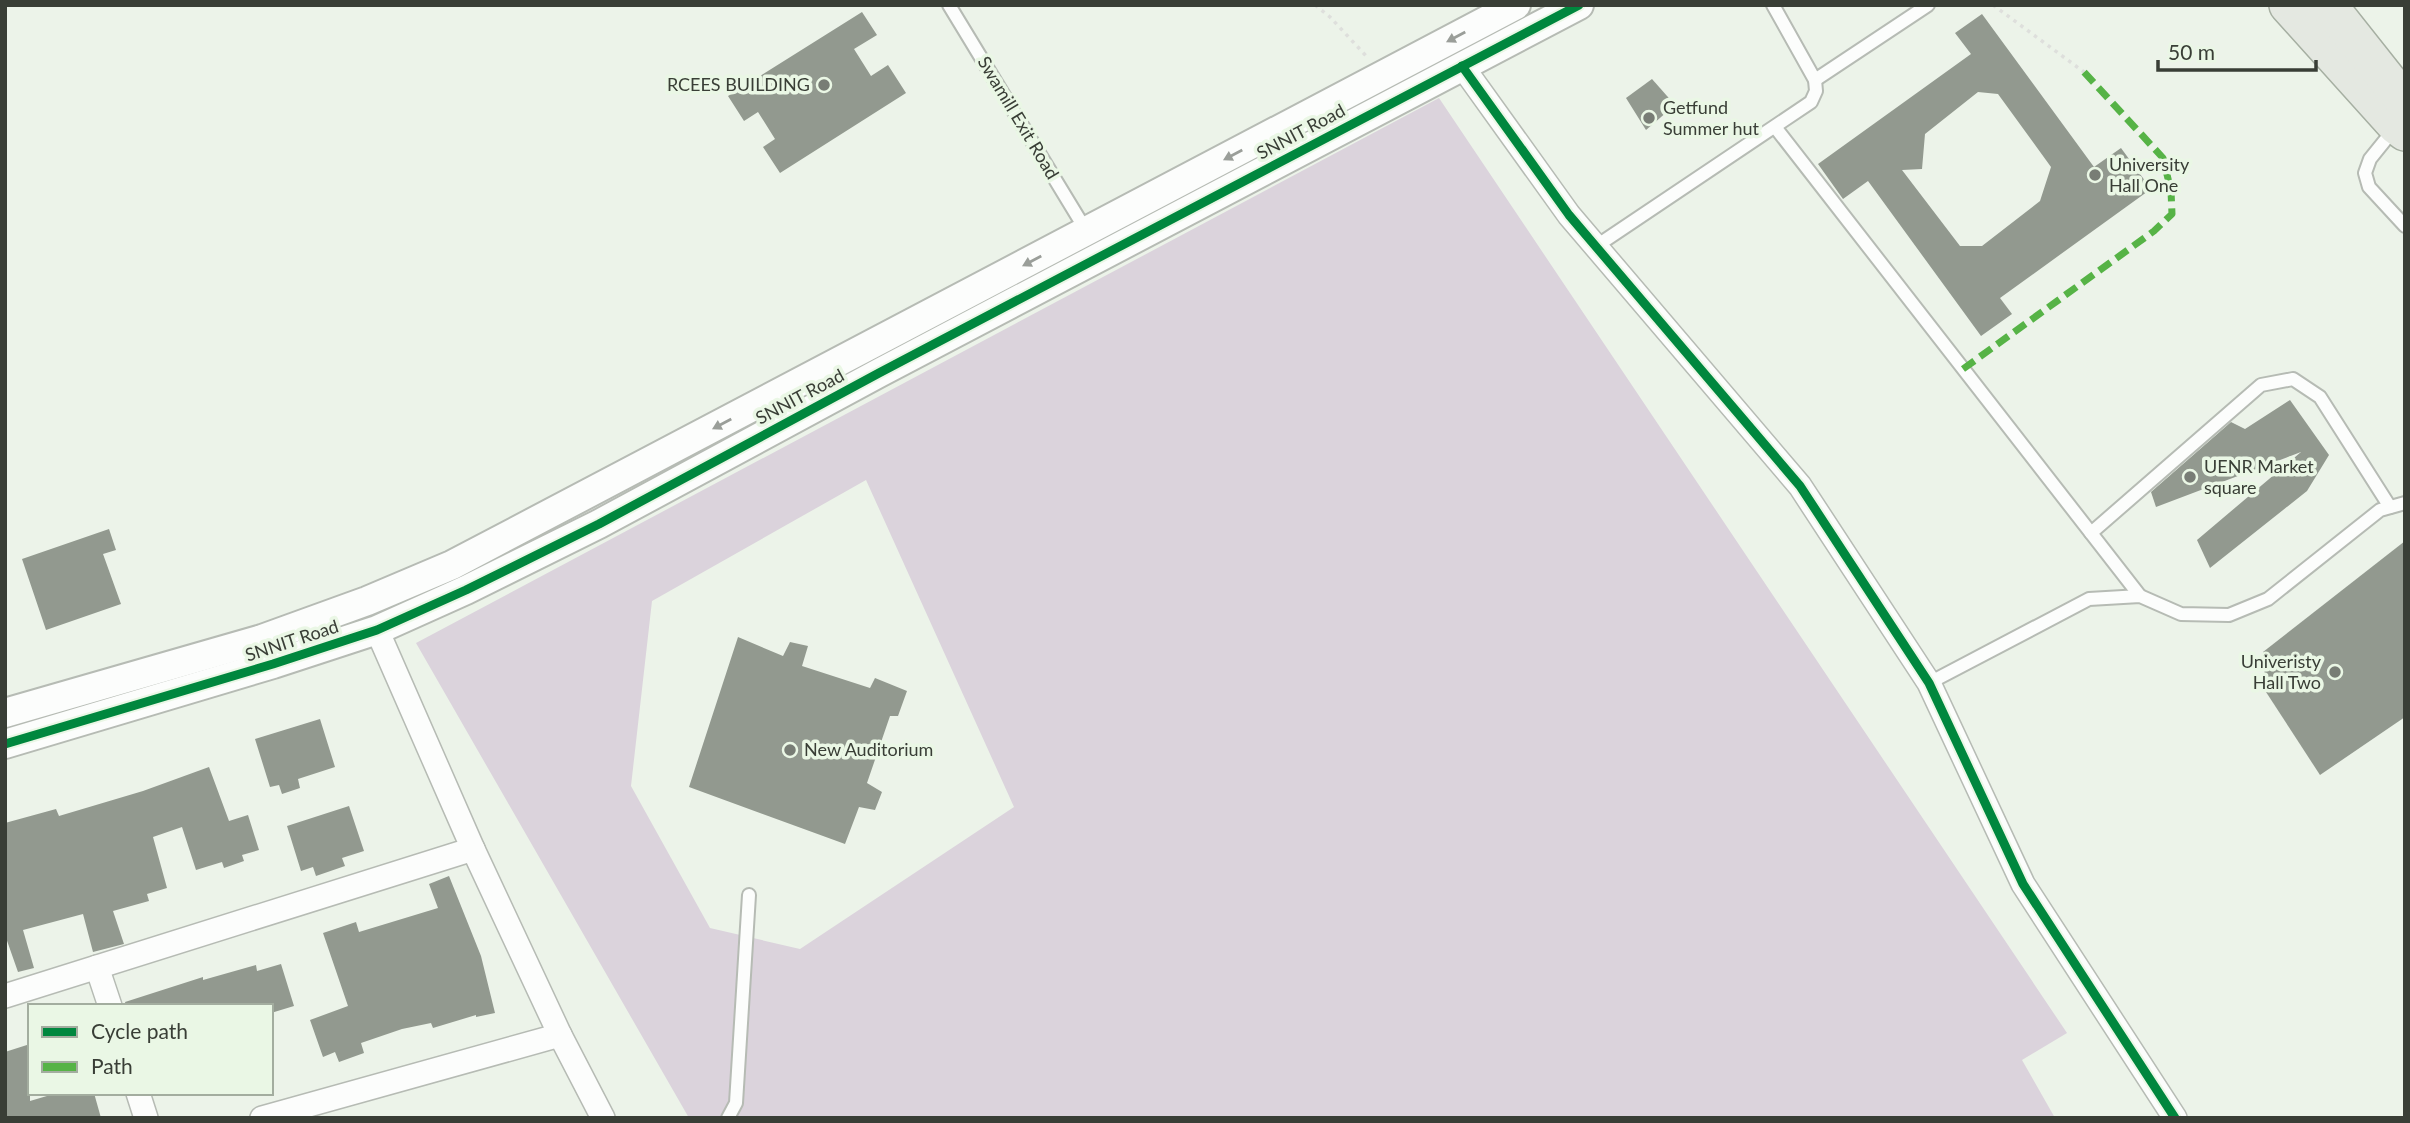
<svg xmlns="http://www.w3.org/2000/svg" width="2410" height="1123" font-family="Lato,sans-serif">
	<rect width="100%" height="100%" fill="#ecf3e9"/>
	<path fill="#dbd3dc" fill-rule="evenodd" d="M1439,98L2067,1033L2022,1060L2055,1118H689L416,643ZM866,480L1014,807L800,949L710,928L631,786L652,601Z"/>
	<g fill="#92998f" fill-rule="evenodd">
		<path d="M862,12L877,35L854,49L871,76L888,65L906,93L780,173L763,147L775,139L758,112L744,121L728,96Z"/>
		<path d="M1982,14L2094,167L2121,148L2151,189L2000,298L2012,314L1981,336L1868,181L1843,199L1818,164L1971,54L1955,33ZM1978,92L1998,94L2051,167L2040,201L1982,246H1960L1902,170L1922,169L1925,134Z"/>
		<path d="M1652,79L1675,105L1646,130L1626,98Z"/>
		<path d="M2290,400L2329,455L2307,491L2210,568L2197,540L2301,452L2156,507L2151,492L2231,422L2245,429Z"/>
		<path d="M109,529L116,550L103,554L121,604L46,630L22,559Z"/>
		<path d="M2405,541V717L2320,775L2266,692L2263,652Z"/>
		<path d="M738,637L783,656L790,642L808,646L802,666L870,688L875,678L907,691L898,716H890L867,783L882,792L875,810L859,807L845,844L689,787Z"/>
		<path d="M320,719L335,767L298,779L300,788L282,794L279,785L270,787L255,739Z"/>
		<path d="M209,767L229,821L248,815L259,850L242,855L244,861L224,868L222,862L196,870L182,827L153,837L167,888L147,894L149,901L113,911L124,944L93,952L83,914L23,930L34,968L18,972L5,935V823L56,809L59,816L143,791Z"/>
		<path d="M349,806L364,851L342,858L345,866L316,876L313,867L301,871L287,826Z"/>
		<path d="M449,876L481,956L495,1013L476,1017V1015L433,1028L431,1023L402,1029L361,1043L364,1053L339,1062L335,1052L323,1057L310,1020L348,1006L323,933L356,922L359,932L438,908L429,884Z"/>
		<path d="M281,964L294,1006L271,1013V1006H126L125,1002L203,977V980L256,965L257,971Z"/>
		<path d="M30,1044V1101L57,1093H94L101,1118H5V1052Z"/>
	</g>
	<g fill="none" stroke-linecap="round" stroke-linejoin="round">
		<defs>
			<g id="service">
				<path d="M949,5L1087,232"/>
				<path d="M1815,80L1928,5"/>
				<path d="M1775,127L2140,596"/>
				<path d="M2395,128L2370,159L2365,173L2369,187L2405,226"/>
				<path d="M1595,247L1811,102L1816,91L1815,80L1773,5"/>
				<path d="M2091,533L2261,385L2293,379L2320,397L2390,507"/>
				<path d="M1929,683L2089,599L2140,596L2181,614L2229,615L2268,599L2380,510L2405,503"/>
				<path d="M728,1118L736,1103L749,895"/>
			</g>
			<g id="minor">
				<path d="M1462,66L1569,215L1800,486L1929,683L2023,884L2175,1118"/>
				<path d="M97,967L110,1006"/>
				<path d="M5,996L473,849L377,630"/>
				<path d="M560,1035L603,1118"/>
				<path d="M138,1093L146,1118"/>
				<path d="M262,1118L560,1035L473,849"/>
			</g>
			<g id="tertiary">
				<path d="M5,713L262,639L367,601L452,565L1516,5"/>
				<path d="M5,744L273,664L377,630L466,590L599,524L879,373L1579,5"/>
			</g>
			<g id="primary">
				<path d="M2288,5L2397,126L2405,132"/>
				<path d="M2328,5L2404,101"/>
			</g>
		</defs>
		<use href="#service" stroke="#b6bbb4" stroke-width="16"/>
		<use href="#minor" stroke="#b6bbb4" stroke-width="26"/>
		<use href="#tertiary" stroke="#b6bbb4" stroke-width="32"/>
		<use href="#primary" stroke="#a6afa2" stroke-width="40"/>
		<g stroke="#dedfdc" stroke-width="3.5" stroke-dasharray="3.5 5" stroke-linecap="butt">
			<path d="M1315,5L1330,17L1368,58"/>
			<path d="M1993,5L2084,72"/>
		</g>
		<use href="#service" stroke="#fcfdfc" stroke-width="12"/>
		<use href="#minor" stroke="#fcfdfc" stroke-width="23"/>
		<use href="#tertiary" stroke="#fcfdfc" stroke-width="28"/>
		<use href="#primary" stroke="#e4e8e1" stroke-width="37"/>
		<path stroke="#56b346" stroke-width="7" stroke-dasharray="14 7" stroke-linecap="butt" d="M1963,369L2154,231L2172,214L2171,191L2163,158L2084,72"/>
		<defs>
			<g id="cycleway">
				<path d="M1462,66L1569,215L1800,486L1929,683L2023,884L2175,1118"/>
				<path d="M5,744L273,664L377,630L466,590L599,524L879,373L1579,5"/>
			</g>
		</defs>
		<use href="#cycleway" stroke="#eaf7e5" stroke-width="13"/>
		<use href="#cycleway" stroke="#00873e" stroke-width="9"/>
	</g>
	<defs><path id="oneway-solid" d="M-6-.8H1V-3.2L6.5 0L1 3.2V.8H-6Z" transform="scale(1.75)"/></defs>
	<g fill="#9a9e99">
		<use href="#oneway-solid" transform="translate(1456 37) rotate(152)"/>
		<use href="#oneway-solid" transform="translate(1233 155) rotate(152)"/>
		<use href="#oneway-solid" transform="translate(1032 261) rotate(152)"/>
		<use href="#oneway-solid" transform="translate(722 424) rotate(152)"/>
	</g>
	<g fill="#787d75" stroke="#eaf7e5" stroke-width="2.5">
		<circle cx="824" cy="85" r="7"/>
		<circle cx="1649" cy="118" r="7"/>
		<circle cx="2095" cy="175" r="7"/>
		<circle cx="2190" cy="477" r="7"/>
		<circle cx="2335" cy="672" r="7"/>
		<circle cx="790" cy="750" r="7"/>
	</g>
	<g text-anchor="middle" stroke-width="7" stroke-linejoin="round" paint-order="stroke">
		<g font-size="18" fill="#393e36" stroke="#eaf7e5" text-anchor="start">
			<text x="810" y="91" text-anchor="end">RCEES BUILDING</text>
			<text x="1663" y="114">Getfund<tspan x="1663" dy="21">Summer hut</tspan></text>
			<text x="2109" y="171">University<tspan x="2109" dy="21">Hall One</tspan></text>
			<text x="2204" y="473">UENR Market<tspan x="2204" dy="21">square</tspan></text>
			<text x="2321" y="668" text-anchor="end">Univeristy<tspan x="2321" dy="21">Hall Two</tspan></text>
			<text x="804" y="756">New Auditorium</text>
		</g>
		<g font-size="18" fill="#393e36" stroke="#eaf7e5">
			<text transform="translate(1018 118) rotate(59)" y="6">Swamill Exit Road</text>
			<text transform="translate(1301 132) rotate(-28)" y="6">SNNIT Road</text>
			<text transform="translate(800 397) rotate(-28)" y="6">SNNIT Road</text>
			<text transform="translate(292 641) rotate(-18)" y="6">SNNIT Road</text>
		</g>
	</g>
	<rect width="2410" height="1123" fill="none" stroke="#393e36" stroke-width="14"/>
	<rect x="28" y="1004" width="245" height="91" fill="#eaf7e5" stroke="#a3ad9f" stroke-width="2"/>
	<rect x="42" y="1027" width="35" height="10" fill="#00873e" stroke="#a3ad9f" stroke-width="2"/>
	<text x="91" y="1039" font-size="21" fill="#393e36">Cycle path</text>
	<rect x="42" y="1062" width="35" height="10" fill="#56b346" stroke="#a3ad9f" stroke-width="2"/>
	<text x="91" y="1074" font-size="21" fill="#393e36">Path</text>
	<path d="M2158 60v10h158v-10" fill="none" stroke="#393e36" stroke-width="3.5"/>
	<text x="2168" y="60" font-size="21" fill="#393e36" stroke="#eaf7e5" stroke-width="5" paint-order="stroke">50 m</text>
</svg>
